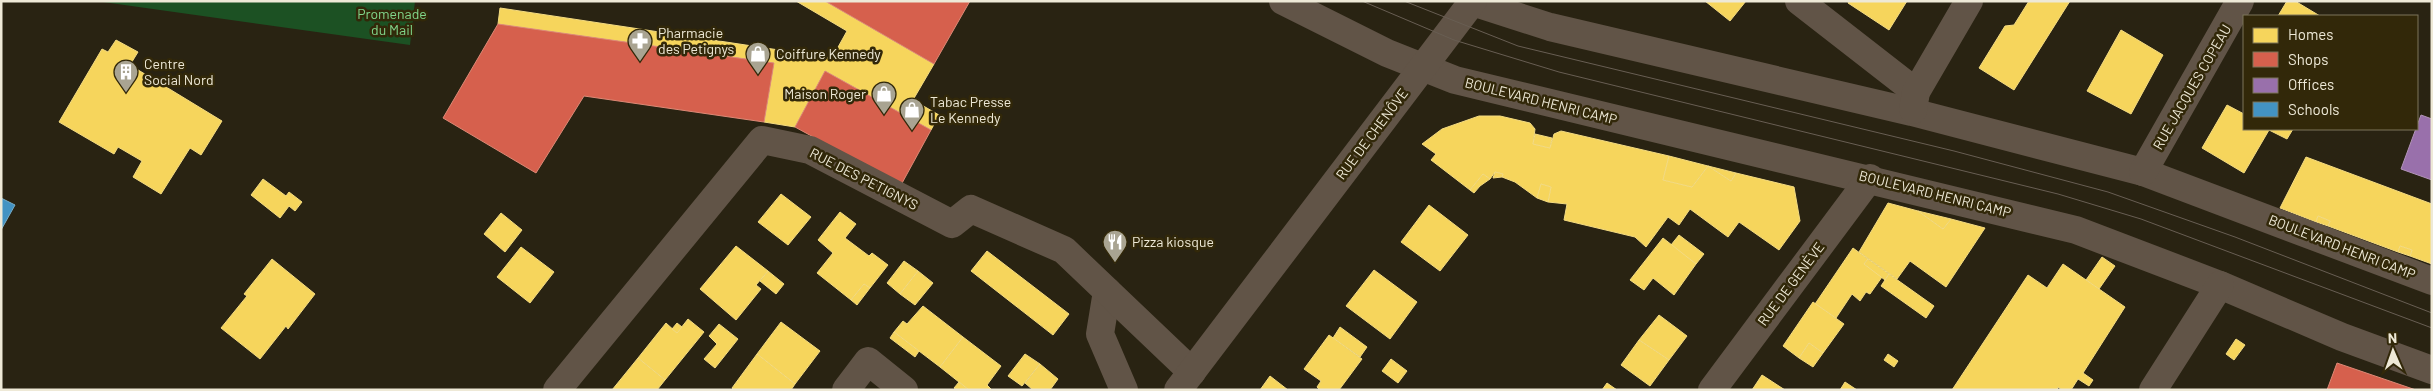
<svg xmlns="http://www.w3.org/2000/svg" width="2433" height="391" font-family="Barlow,sans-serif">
	<rect width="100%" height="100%" fill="#292312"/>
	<path fill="#1c5123" d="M96,1H415L410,45Z"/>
	<g fill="#f6d55c" stroke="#f4db81">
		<path d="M796,1H825L934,64L913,100L939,115L931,130L825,71L795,127L764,122L774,63L498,24L500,8L832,58L847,31Z"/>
		<path d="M1705,1H1746L1730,21Z"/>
		<path d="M1849,1H1907L1889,30L1848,3Z"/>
		<path d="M2029,1H2070L2014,90L1979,68L2005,26L2014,25Z"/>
		<path d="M2287,1H2295L2320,16H2278Z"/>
		<path d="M2121,30L2163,55L2131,114L2087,91Z"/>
		<path d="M116,40L138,52L130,65L222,121L201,155L190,148L161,194L133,177L142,161L118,147L114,154L59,122L102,49L108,52Z"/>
		<path d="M2227,105L2244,114V129H2293L2287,139L2269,130L2244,173L2202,148Z"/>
		<path d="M1479,116H1500L1530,123L1535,129L1533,144L1550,148L1554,134L1561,131L1669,156L1663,180L1692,187L1708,166L1731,181L1736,173L1794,187L1800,221L1779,250L1739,222L1728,237L1690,209L1679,225L1668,217L1646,247L1635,237L1564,220L1567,204L1548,202L1551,187L1541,184L1537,198L1515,182L1502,177L1503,174L1495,172L1490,179L1483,174L1470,190L1431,160L1436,154L1422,144L1442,129Z"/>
		<path d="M1535,134L1552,138L1550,148L1533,144Z"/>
		<path d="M1669,156L1708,166L1692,187L1663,180Z"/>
		<path d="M2306,157L2432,204V264L2410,256L2412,250L2400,246L2398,252L2328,226L2330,221L2318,216L2316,222L2280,208Z"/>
		<path d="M1708,166L1736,173L1731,181Z"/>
		<path d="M1495,172L1503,174L1502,177L1493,178Z"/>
		<path d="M1483,174L1490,179L1480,186L1474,193L1470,190Z"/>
		<path d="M263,179L286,196L289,192L302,202L295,211L289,206L280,218L251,195Z"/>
		<path d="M1541,184L1551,187L1548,202L1537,198Z"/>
		<path d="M781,194L811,217L788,245L758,222Z"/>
		<path d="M1888,203L1918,211L1943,229L1951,219L1985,228L1946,287L1910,261L1897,279L1859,252Z"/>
		<path d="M1429,205L1468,235L1440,271L1401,242Z"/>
		<path d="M1918,211L1951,219L1943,229Z"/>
		<path d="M840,212L856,224L845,238L869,256L872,253L888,265L870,288L864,284L851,300L817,273L833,253L818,240Z"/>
		<path d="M501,213L522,230L505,252L484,234Z"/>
		<path d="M2318,216L2330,221L2328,226L2316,222Z"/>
		<path d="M1679,235L1704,254L1696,264L1671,245Z"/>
		<path d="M1663,238L1696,264L1674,295L1653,278L1644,290L1630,280Z"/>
		<path d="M736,246L768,271L756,285L761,289L736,320L700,289Z"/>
		<path d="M2400,246L2412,250L2410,256L2398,252Z"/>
		<path d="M521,247L554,272L530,303L497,277Z"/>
		<path d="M1853,248L1868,259L1864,264L1882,277L1870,294L1866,292L1860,301L1852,294L1836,318L1815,304Z"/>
		<path d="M987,251L1069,314L1053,335L971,271Z"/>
		<path d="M2102,257L2115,266L2099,289L2086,280Z"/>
		<path d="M272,259L315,294L288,329L286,326L260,359L221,328L247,296L244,294Z"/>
		<path d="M1868,259L1889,274L1885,280L1864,264Z"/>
		<path d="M904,261L918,271L900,294L887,283Z"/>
		<path d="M2063,264L2125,307L2083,373L2093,380L2089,386L2078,379L2071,390H2062L2058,387L2057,390H1952L2028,275L2047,288Z"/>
		<path d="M1374,270L1417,302L1390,339L1346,306Z"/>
		<path d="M768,271L784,284L776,294L760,281Z"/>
		<path d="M918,271L933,283L915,305L900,294Z"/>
		<path d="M1889,274L1934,306L1926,318L1881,286Z"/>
		<path d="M864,284L870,288L857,305L851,300Z"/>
		<path d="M1813,302L1844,324L1823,353L1809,343L1799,358L1783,346Z"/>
		<path d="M923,306L963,337L940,367L894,332L903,321L907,324Z"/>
		<path d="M1659,315L1687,336L1669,360L1639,340Z"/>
		<path d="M688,319L704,332L665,380L638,358L666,323L677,333Z"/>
		<path d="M781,322L820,351L795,384L757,354Z"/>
		<path d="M677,323L682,327L677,333L672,329Z"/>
		<path d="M719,324L738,339L715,368L704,359L717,344L709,336Z"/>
		<path d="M1340,327L1367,347L1360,357L1333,338Z"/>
		<path d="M894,332L919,351L915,357L890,338Z"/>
		<path d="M1329,335L1362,359L1339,390H1320L1317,387L1321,381L1304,369Z"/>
		<path d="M963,337L1001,366L987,385L992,390H969L940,367Z"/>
		<path d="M2236,339L2245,345L2234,360L2226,354Z"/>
		<path d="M1639,340L1669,360L1650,386L1621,365Z"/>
		<path d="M1809,343L1823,353L1813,367L1799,358Z"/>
		<path d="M757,354L795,384L791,390H734L732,388Z"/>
		<path d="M1025,354L1040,364L1022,386L1008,376Z"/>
		<path d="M1888,354L1898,361L1894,367L1884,360Z"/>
		<path d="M638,358L665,380L657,390H612Z"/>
		<path d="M1391,359L1407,371L1398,383L1382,371Z"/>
		<path d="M1040,364L1058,379L1050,390H1033L1025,383Z"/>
		<path d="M1762,375L1785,390H1752Z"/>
		<path d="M1270,376L1288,390H1260Z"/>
		<path d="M959,382L969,390H957L954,388Z"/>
		<path d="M1845,382L1857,390H1840Z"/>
		<path d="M1607,383L1617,390H1602Z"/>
	</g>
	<g fill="#d6604d" stroke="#dd8976">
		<path d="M825,1H970L934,64Z"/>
		<path d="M498,24L774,63L764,122L584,96L536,173L443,118Z"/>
		<path d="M825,71L931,130L901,185L795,127Z"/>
		<path d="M2337,363L2416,390H2327Z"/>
	</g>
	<path fill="#9970ab" stroke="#b294b8" d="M2421,115L2432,119V180L2401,169Z"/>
	<path fill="#4393c3" stroke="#76adc9" d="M1,198L15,205L1,230Z"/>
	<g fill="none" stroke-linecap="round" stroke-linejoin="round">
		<g stroke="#615447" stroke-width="28">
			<path d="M1283,1L1387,53L1455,80L2076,230L2220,285L2342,337L2432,370"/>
			<path d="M1469,1L1550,27L1912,112L2143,172L2432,281"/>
			<path d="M1799,1L1916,92"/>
			<path d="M1913,110L1916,92L1969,1"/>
			<path d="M2143,172L2240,1"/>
			<path d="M1107,291L1100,334L1124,390"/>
			<path d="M557,390L762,140L810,150L952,224L971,209L1064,250L1192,372"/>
			<path d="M846,390L868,361L904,390"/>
			<path d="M1178,390L1473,1"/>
			<path d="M1712,390L1870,178"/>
			<path d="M2153,390L2220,285"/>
		</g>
		<g stroke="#685e53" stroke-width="1">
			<path d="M1362,1L1454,40L1559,72L2058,194L2141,219L2432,328"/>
			<path d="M1404,1L1518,46L1954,151L2108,192L2235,237L2432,313"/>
		</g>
	</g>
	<defs>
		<symbol id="pharmacy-pin" viewBox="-11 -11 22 30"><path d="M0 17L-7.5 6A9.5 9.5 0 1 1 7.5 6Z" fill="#a9a492" stroke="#322809"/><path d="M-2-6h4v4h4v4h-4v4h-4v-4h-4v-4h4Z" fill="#fff"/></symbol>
		<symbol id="shop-pin" viewBox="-11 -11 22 30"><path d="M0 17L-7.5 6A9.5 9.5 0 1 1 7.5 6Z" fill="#a9a492" stroke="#322809"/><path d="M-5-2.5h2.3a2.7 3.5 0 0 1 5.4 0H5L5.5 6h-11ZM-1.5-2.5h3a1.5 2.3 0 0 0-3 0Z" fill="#fff"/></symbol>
		<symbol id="building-pin" viewBox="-11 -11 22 30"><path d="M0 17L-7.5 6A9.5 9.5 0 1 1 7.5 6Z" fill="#a9a492" stroke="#322809"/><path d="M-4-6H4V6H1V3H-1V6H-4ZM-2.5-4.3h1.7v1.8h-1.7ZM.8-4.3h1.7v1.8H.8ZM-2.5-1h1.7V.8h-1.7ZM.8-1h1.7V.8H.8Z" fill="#fff"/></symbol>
		<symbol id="restaurant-pin" viewBox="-11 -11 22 30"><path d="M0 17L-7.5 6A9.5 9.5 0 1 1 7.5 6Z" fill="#a9a492" stroke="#322809"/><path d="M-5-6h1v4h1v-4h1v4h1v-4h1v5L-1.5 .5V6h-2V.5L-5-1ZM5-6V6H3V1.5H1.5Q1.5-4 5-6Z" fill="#fff"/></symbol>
	</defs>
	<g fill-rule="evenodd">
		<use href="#pharmacy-pin" x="626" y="27" width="28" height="38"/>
		<use href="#shop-pin" x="744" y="40" width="28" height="38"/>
		<use href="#building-pin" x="112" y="58" width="28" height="38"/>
		<use href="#shop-pin" x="870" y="80" width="28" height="38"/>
		<use href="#shop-pin" x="898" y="96" width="28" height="38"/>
		<use href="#restaurant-pin" x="1101" y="228" width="28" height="38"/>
	</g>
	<g text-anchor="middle" stroke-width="5" stroke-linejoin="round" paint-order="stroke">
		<g font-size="14" fill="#81d68b" stroke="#322809">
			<text x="392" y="19">Promenade<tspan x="392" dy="16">du Mail</tspan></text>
		</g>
		<g font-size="14" fill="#eee9d7" stroke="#322809" text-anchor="start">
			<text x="658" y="38">Pharmacie<tspan x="658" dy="16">des Petignys</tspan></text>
			<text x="776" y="59">Coiffure Kennedy</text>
			<text x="144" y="69">Centre<tspan x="144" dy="16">Social Nord</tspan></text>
			<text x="866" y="99" text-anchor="end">Maison Roger</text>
			<text x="930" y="107">Tabac Presse<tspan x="930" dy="16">Le Kennedy</tspan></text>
			<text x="1132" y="247">Pizza kiosque</text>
		</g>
		<g font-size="14" fill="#eee9d7" stroke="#322809">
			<text transform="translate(2192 87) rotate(-60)" y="5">RUE JACQUES COPEAU</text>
			<text transform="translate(1541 101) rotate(14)" y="5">BOULEVARD HENRI CAMP</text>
			<text transform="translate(1372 134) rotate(-53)" y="5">RUE DE CHENÔVE</text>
			<text transform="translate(864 179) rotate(27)" y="5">RUE DES PETIGNYS</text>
			<text transform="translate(1935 194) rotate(14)" y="5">BOULEVARD HENRI CAMP</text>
			<text transform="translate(2342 247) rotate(21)" y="5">BOULEVARD HENRI CAMP</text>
			<text transform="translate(1791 284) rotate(-53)" y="5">RUE DE GENÈVE</text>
		</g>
	</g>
	<rect width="2433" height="391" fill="none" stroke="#eee9d7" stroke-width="5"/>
	<rect x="2243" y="15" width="175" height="115" fill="#322809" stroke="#7d755b"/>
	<rect x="2253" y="28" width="25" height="15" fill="#f6d55c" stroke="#7d755b"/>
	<text x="2288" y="40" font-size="15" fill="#eee9d7">Homes</text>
	<rect x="2253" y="52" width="25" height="15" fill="#d6604d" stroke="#7d755b"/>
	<text x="2288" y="65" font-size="15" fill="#eee9d7">Shops</text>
	<rect x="2253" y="78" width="25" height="15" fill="#9970ab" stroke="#7d755b"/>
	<text x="2288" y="90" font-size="15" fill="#eee9d7">Offices</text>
	<rect x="2253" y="102" width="25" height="15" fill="#4393c3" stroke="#7d755b"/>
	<text x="2288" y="115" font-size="15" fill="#eee9d7">Schools</text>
	<g transform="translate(2393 351) rotate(358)" stroke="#322809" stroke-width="4" paint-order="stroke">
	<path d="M0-4L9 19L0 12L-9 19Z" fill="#eee9d7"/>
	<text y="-8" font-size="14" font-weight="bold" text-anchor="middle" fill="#eee9d7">N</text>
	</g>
</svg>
